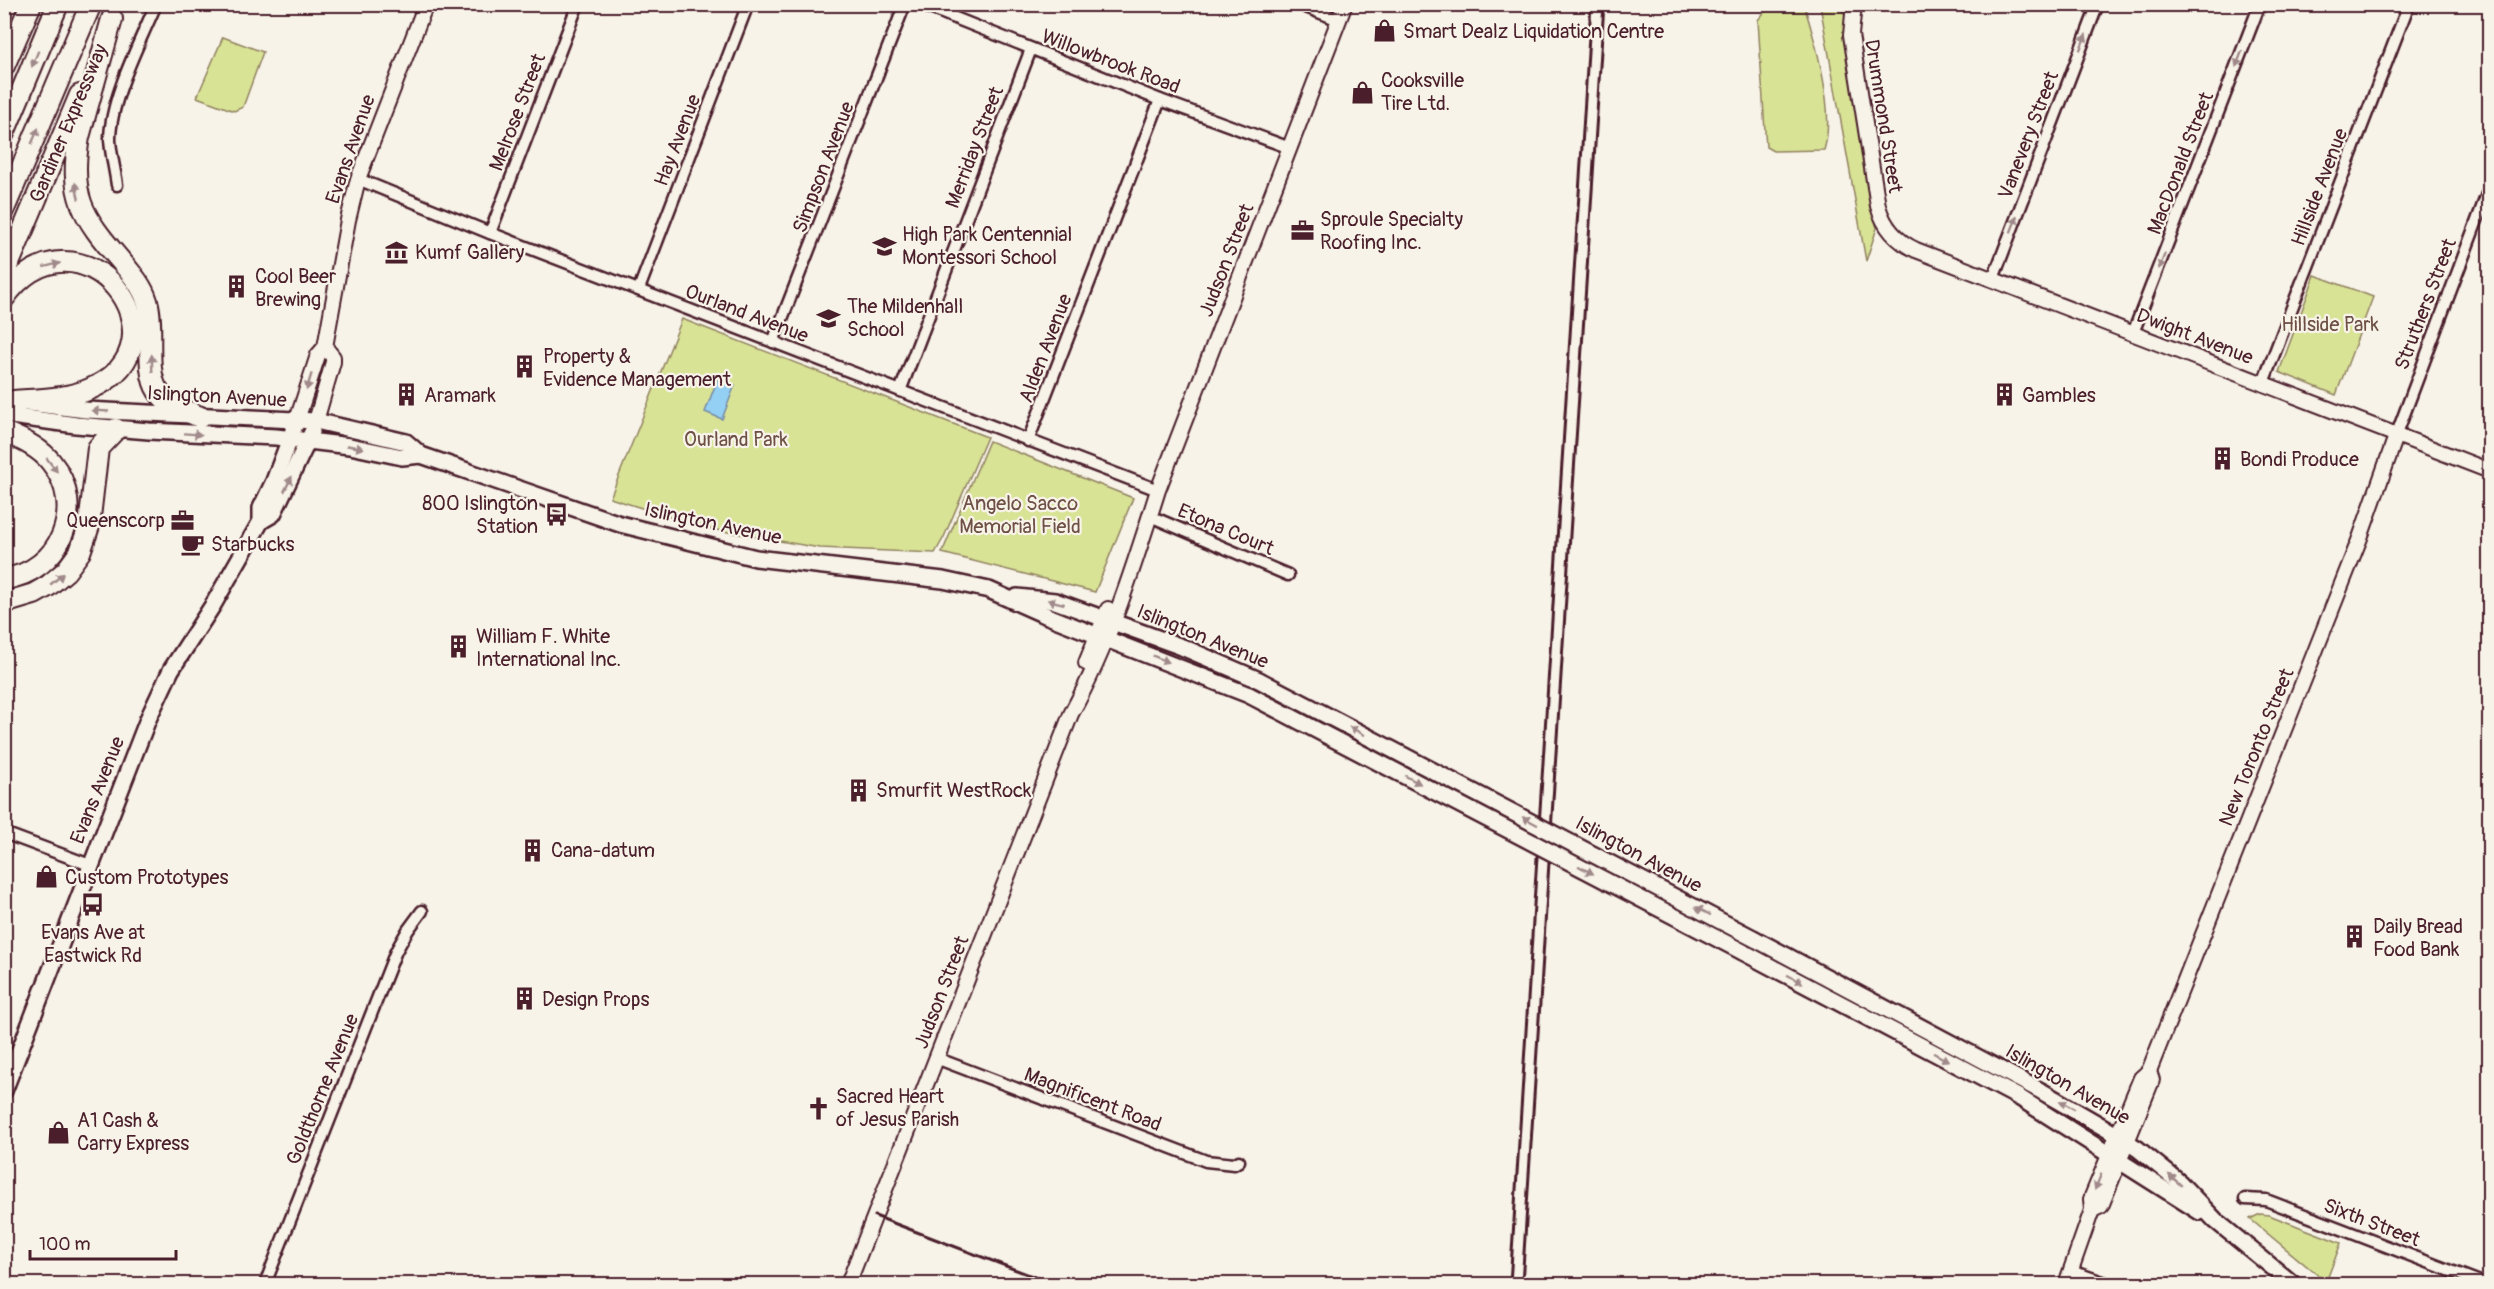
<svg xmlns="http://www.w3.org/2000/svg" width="2494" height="1289" font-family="Pangolin,sans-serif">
	<rect width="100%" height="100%" fill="#f7f3e8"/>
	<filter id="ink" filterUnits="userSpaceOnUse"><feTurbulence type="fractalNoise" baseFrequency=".0167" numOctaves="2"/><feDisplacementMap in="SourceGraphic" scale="12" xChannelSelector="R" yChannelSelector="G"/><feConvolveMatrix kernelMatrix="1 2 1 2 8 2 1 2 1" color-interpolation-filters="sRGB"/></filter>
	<g filter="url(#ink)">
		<g fill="#d8e396" stroke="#918160" stroke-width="1.5">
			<path d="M1771,4L1804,5C1816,43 1836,112 1824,150L1773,151L1766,147L1758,20Z"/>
			<path d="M1820,5H1838L1846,16L1845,34L1870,199L1877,228L1866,261Z"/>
			<path d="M223,37L263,52L243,107L234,111L197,97Z"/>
			<path d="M2315,275L2373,297L2336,395L2279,372Z"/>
			<path d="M682,319L987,437L944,537L935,553L820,548L705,528L610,498Z"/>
			<path d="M989,441L1133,498L1095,592L942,553Z"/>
			<path d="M2260,1214L2269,1215L2341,1243L2326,1282L2250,1219Z"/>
		</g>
		<path fill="#93d0f4" stroke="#7689a4" stroke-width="1.5" d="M718,378L735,385L722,419L705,412Z"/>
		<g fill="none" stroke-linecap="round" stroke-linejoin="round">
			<defs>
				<g id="minor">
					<path d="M920,4L1160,100L1290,148"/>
					<path d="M1298,4L1339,20"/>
					<path d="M358,179L490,233L1158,490"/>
					<path d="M117,185C115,170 111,155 110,140C110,99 140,42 156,4"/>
					<path d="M490,233L578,4"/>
					<path d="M1993,279L2098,4"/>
					<path d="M639,289L748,4"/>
					<path d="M2133,333L2260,4"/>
					<path d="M773,342L905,4"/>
					<path d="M2263,383L2409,4"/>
					<path d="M900,391L1031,49"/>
					<path d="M2396,436L2490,186"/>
					<path d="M1028,441L1160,100"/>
					<path d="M1150,516L1288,575"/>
					<path d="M4,833L90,865"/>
					<path d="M936,1058L1206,1161L1234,1164L1239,1161"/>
					<path d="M2245,1199L2266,1200L2485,1284"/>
					<path d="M2071,1271L2109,1284"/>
					<path d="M265,1284L396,951L408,930L422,911"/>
				</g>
				<g id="tertiary">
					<path d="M1854,4L1851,35L1878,206C1884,227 1896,241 1916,250L2490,471"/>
					<path d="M297,420L318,355L325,347L348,220L358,179L426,4"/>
					<path d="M316,421L333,362V357L325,347"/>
					<path d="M1086,663L1108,609"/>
					<path d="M2092,1210L2101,1206L2152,1080L2149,1071"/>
					<path d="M848,1284L1071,714C1110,643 1134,566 1158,490L1345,4"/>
					<path d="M2066,1284L2092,1210L2091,1199L2141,1078L2149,1071L2360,538L2396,436"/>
				</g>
				<g id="secondary">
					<path d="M4,400L86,410L316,421L406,442L421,455L620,524L756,558L943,580L989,590L1045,615L1249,695"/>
					<path d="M4,415L76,425L149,431L276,437L350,446L402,457L421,455"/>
					<path d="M261,521L273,514L312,432"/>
					<path d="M1017,597L1055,601L1182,647L1259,680"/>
					<path d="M1755,939L2041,1091L2105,1128L2138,1149L2179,1182L2216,1221L2293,1284"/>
					<path d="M1743,952L2020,1098L2200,1212"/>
					<path d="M4,1091L148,719L171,670L213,605L261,521V508L274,481L297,420"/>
				</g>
				<g id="motorway">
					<path d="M112,19L79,137C69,196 82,216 120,260C131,273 142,285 147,301C155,327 144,371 158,391C167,405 186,410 200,417"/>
					<path d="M4,66L31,4"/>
					<path d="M4,133L58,4"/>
					<path d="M4,209L91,4"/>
					<path d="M4,275L80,95"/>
					<path d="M4,298C80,194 197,343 90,389C68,399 38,399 14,401"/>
					<path d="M4,432C22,439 40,448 51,462C87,506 61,572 4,579"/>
					<path d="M4,603L34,594L48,586L66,571L80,552L89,526L98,448L116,429"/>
				</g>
			</defs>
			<use href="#minor" stroke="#4a1f2b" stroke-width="15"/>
			<use href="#tertiary" stroke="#4a1f2b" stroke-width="18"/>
			<use href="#secondary" stroke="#4a1f2b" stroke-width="20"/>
			<use href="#motorway" stroke="#4a1f2b" stroke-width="24"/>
			<use href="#minor" stroke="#f7f3e8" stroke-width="10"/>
			<use href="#tertiary" stroke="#f7f3e8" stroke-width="14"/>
			<use href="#secondary" stroke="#f7f3e8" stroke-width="15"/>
			<use href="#motorway" stroke="#f7f3e8" stroke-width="20"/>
			<g stroke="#4a1f2b" stroke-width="3">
				<path d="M875,1216L1053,1284"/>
				<path d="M1510,1284L1591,4"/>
				<path d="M1522,1284L1604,4"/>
			</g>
			<defs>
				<g id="secondary-bridge">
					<path d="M1259,680L1755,939"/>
					<path d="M1249,695L1743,952"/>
				</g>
			</defs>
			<use href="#secondary-bridge" stroke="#4a1f2b" stroke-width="20" stroke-linecap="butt"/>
			<use href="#secondary-bridge" stroke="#f7f3e8" stroke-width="15"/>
		</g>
		<defs><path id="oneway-solid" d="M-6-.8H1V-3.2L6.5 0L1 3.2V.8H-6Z" transform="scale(1.5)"/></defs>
		<g fill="#a0898a">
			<use href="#oneway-solid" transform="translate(2083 42) rotate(-69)"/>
			<use href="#oneway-solid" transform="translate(35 59) rotate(112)"/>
			<use href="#oneway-solid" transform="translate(2239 59) rotate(111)"/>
			<use href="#oneway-solid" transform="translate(35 136) rotate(-67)"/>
			<use href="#oneway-solid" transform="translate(77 191) rotate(-102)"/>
			<use href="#oneway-solid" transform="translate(2014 224) rotate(-69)"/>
			<use href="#oneway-solid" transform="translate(2162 261) rotate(111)"/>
			<use href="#oneway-solid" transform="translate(52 265) rotate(-14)"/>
			<use href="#oneway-solid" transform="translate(152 363) rotate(-92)"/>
			<use href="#oneway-solid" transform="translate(309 382) rotate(107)"/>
			<use href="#oneway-solid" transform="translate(100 411) rotate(-177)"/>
			<use href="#oneway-solid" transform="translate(193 434) rotate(4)"/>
			<use href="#oneway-solid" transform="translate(355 447) rotate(11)"/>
			<use href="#oneway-solid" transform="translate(52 465) rotate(52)"/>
			<use href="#oneway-solid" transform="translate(288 484) rotate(-63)"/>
			<use href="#oneway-solid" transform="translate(57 579) rotate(-40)"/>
			<use href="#oneway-solid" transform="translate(1056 602) rotate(-166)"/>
			<use href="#oneway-solid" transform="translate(1161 659) rotate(22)"/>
			<use href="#oneway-solid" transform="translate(1357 731) rotate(-152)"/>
			<use href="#oneway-solid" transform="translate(1413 780) rotate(28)"/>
			<use href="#oneway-solid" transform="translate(1530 821) rotate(-152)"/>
			<use href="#oneway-solid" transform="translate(1586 870) rotate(28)"/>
			<use href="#oneway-solid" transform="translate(1703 911) rotate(-152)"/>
			<use href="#oneway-solid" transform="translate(1795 979) rotate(28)"/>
			<use href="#oneway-solid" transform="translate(1941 1057) rotate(28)"/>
			<use href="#oneway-solid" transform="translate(2067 1105) rotate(-151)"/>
			<use href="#oneway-solid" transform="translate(2175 1180) rotate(-139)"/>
			<use href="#oneway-solid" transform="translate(2098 1182) rotate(112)"/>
		</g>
	</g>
	<defs>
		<symbol id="shop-bare" viewBox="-9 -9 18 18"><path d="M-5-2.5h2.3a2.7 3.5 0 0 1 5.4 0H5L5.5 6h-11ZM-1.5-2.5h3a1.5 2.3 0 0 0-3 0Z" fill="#4a1f2b" stroke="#f7f3e8" stroke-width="2.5" paint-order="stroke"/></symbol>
		<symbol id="office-bare" viewBox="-9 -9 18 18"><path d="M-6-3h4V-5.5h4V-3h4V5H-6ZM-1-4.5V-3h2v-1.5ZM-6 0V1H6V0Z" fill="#4a1f2b" stroke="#f7f3e8" stroke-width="2.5" paint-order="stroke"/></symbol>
		<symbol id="school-bare" viewBox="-9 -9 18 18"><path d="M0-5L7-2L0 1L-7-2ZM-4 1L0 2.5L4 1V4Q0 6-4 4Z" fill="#4a1f2b" stroke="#f7f3e8" stroke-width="2.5" paint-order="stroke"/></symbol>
		<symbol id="museum-bare" viewBox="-9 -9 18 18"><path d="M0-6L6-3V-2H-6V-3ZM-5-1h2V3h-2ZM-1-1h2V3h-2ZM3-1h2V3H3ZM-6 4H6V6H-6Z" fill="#4a1f2b" stroke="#f7f3e8" stroke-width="2.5" paint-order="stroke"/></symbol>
		<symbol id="building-bare" viewBox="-9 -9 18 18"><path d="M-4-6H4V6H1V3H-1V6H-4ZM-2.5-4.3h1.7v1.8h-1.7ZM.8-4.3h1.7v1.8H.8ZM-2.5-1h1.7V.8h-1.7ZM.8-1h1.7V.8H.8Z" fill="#4a1f2b" stroke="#f7f3e8" stroke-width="2.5" paint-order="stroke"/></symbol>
		<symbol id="bus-bare" viewBox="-9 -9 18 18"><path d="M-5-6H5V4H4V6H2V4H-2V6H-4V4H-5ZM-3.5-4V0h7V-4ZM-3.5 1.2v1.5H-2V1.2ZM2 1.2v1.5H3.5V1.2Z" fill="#4a1f2b" stroke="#f7f3e8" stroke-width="2.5" paint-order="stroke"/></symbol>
		<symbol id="cafe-bare" viewBox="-9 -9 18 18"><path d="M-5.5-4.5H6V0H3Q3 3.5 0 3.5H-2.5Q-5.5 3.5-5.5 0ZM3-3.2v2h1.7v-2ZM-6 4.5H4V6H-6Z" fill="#4a1f2b" stroke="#f7f3e8" stroke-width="2.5" paint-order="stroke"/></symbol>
		<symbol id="church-bare" viewBox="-9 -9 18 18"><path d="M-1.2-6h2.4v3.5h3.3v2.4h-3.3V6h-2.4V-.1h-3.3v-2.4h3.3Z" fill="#4a1f2b" stroke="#f7f3e8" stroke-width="2.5" paint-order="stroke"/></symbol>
	</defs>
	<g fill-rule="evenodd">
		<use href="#shop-bare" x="1368" y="14" width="33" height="33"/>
		<use href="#shop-bare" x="1346" y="76" width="33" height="33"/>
		<use href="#office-bare" x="1286" y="214" width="33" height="33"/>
		<use href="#school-bare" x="868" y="230" width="33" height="33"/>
		<use href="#museum-bare" x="380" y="236" width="33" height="33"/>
		<use href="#building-bare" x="220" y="270" width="33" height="33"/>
		<use href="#school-bare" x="812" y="302" width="33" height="33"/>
		<use href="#building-bare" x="508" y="350" width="33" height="33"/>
		<use href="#building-bare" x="390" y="378" width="33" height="33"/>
		<use href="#building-bare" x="1988" y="378" width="33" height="33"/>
		<use href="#building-bare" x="2206" y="442" width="33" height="33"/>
		<use href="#bus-bare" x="540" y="498" width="33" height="33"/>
		<use href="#office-bare" x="166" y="504" width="33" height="33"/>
		<use href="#cafe-bare" x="176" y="528" width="33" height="33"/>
		<use href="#building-bare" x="442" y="630" width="33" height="33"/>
		<use href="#building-bare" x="842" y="774" width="33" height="33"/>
		<use href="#building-bare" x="516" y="834" width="33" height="33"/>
		<use href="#shop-bare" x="30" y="860" width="33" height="33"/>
		<use href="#bus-bare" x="76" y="888" width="33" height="33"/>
		<use href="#building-bare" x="2338" y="920" width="33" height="33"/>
		<use href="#building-bare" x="508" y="982" width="33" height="33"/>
		<use href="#church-bare" x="802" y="1092" width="33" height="33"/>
		<use href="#shop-bare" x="42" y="1116" width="33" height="33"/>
	</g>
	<g text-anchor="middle" stroke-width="4.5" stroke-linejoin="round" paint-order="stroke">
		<g font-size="20" fill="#4a1f2b" stroke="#f7f3e8" text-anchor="start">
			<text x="1403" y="38">Smart Dealz Liquidation Centre</text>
			<text x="1381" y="87">Cooksville<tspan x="1381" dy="23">Tire Ltd.</tspan></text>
			<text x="1320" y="226">Sproule Specialty<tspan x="1320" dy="23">Roofing Inc.</tspan></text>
			<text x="902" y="241">High Park Centennial<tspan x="902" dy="23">Montessori School</tspan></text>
			<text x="415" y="259">Kumf Gallery</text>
			<text x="255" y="283">Cool Beer<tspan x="255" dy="23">Brewing</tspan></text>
			<text x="847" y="313">The Mildenhall<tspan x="847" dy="23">School</tspan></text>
			<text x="543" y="363">Property &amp;<tspan x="543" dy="23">Evidence Management</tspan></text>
			<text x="424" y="402">Aramark</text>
			<text x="2022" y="402">Gambles</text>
			<text x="2240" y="466">Bondi Produce</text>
			<text x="538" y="510" text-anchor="end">800 Islington<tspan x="538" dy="23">Station</tspan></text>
			<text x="165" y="527" text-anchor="end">Queenscorp</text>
			<text x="211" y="551">Starbucks</text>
			<text x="476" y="643">William F. White<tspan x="476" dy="23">International Inc.</tspan></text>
			<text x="876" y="797">Smurfit WestRock</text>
			<text x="551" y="857">Cana-datum</text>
			<text x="65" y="884">Custom Prototypes</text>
			<text x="2373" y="933">Daily Bread<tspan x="2373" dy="23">Food Bank</tspan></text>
			<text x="93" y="939" text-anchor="middle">Evans Ave at<tspan x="93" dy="23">Eastwick Rd</tspan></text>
			<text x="542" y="1006">Design Props</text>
			<text x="836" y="1103">Sacred Heart<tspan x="836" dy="23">of Jesus Parish</tspan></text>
			<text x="77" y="1127">A1 Cash &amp;<tspan x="77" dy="23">Carry Express</tspan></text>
		</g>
		<g font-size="20" fill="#4a1f2b" stroke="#f7f3e8">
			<text transform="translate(1111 61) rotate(21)" y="7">Willowbrook Road</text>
			<text transform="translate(517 112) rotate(-69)" y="7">Melrose Street</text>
			<text transform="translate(1884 116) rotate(81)" y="7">Drummond Street</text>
			<text transform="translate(68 123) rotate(-67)" y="7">Gardiner Expressway</text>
			<text transform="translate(2028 135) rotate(-69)" y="7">Vanevery Street</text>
			<text transform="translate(677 140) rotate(-69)" y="7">Hay Avenue</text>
			<text transform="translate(974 147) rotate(-69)" y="7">Merriday Street</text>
			<text transform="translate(350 149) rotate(-71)" y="7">Evans Avenue</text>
			<text transform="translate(2180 163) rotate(-69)" y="7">MacDonald Street</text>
			<text transform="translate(823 167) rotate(-69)" y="7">Simpson Avenue</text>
			<text transform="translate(2319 187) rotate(-69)" y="7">Hillside Avenue</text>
			<text transform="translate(1226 260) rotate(-69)" y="7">Judson Street</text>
			<text transform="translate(2425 304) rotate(-69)" y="7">Struthers Street</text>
			<text transform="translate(747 313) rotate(21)" y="7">Ourland Avenue</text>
			<text transform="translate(2195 336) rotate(21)" y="7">Dwight Avenue</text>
			<text transform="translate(1045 348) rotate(-69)" y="7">Alden Avenue</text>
			<text transform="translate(217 396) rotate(3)" y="7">Islington Avenue</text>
			<text transform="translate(713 523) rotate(12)" y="7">Islington Avenue</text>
			<text transform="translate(1226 529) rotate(23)" y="7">Etona Court</text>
			<text transform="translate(1203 636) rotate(22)" y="7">Islington Avenue</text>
			<text transform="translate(2256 747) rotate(-68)" y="7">New Toronto Street</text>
			<text transform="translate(97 790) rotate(-68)" y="7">Evans Avenue</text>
			<text transform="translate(1639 854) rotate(28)" y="7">Islington Avenue</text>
			<text transform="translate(941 992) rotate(-69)" y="7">Judson Street</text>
			<text transform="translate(2068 1084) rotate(30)" y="7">Islington Avenue</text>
			<text transform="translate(322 1089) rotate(-68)" y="7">Goldthorne Avenue</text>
			<text transform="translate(1093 1099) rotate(21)" y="7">Magnificent Road</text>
			<text transform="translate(2372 1222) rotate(21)" y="7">Sixth Street</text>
		</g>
		<g font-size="20" fill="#6e5046" stroke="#f7f3e8">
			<text x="2330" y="331">Hillside Park</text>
			<text x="736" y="446">Ourland Park</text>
			<text x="1020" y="510">Angelo Sacco<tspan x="1020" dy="23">Memorial Field</tspan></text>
		</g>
	</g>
	<rect width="2494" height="1289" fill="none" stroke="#f7f3e8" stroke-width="24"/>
	<rect x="12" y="12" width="2470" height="1265" fill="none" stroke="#4a1f2b" stroke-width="2" filter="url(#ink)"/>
	<path d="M30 1250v9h146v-9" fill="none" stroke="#4a1f2b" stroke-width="3"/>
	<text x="39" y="1250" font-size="18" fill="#4a1f2b" stroke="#f7f3e8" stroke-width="4.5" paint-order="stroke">100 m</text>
</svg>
